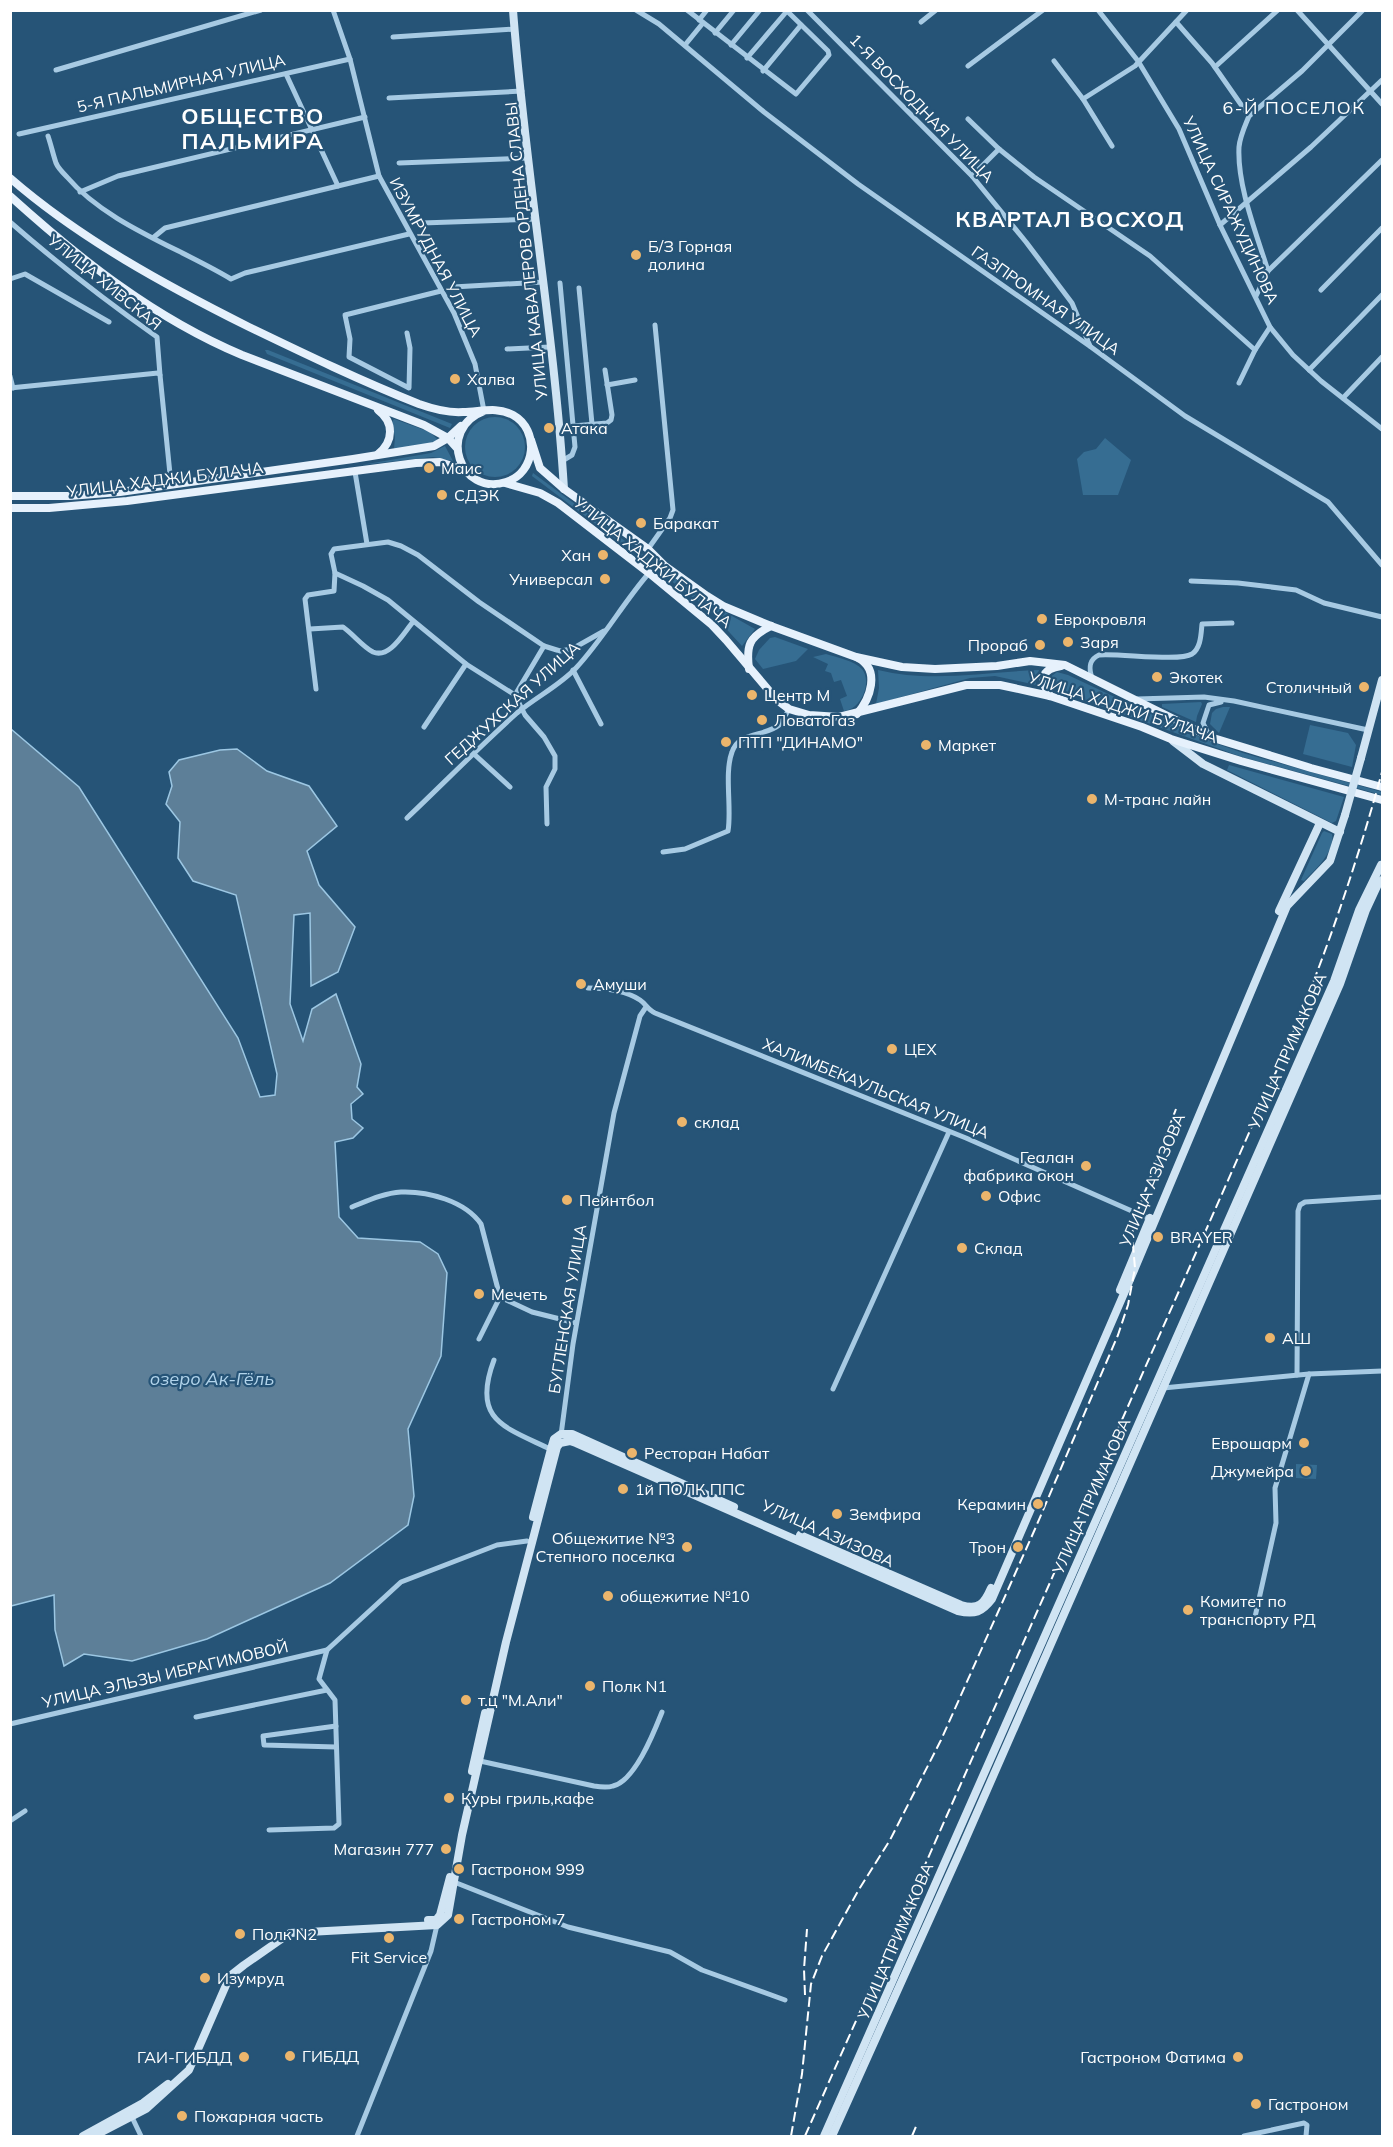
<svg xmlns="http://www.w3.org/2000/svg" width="1393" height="2147" font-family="Mulish,sans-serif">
	<rect width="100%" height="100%" fill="#265477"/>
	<g fill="#366d92">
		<path d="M265,350H268L452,424L450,428L267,354Z"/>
		<circle cx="495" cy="447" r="30"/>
		<path d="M394,419L430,432L438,440L424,445L394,449L395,437L392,422Z"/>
		<path d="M1105,438L1131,460L1118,495H1083L1077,459L1084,452L1096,449Z"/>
		<path d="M445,446L453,461L433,457L361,465L431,453Z"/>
		<path d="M533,473L709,603L755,629L742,646L707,608L532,476Z"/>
		<path d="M775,637L808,649L796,661L763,669L755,659L759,650L770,638Z"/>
		<path d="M826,654C836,657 855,661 862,669C873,683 860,710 844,711L840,699L847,696L841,680L834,682L831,673L825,671L828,664L813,657Z"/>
		<path d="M878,670C931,683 985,672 1039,670L1036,678V685L995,676L970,678L876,704L879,688Z"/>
		<path d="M1057,672L1068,675L1206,740L1243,753L1382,792V795L1242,757L1070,695L1052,688L1048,683L1049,678Z"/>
		<path d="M1201,702L1202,704L1197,716L1196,722L1162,707V704Z"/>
		<path d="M1223,707H1230L1219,733L1210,724L1212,713L1216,709Z"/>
		<path d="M1310,725L1348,733L1356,745L1352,767L1303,754Z"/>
		<path d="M1229,765L1344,797L1336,821L1332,823L1227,770Z"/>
		<path d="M1324,831L1332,834C1335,852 1315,870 1304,881L1301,880L1322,833Z"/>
		<path d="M1296,1464L1317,1465L1316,1479L1296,1478Z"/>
	</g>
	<path fill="#5d7f98" stroke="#9cc7e3" stroke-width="1.5" d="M11,729L79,787L238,1038L260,1097L275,1095L277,1074L236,895L193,881L178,858L180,822L166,804L172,786L169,772L179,760L220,750L237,749L267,771L309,786L337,826L307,851L319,885L355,927L338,972L311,986L310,913L294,915L290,1004L303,1041L312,1009L336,994L361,1064L357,1087L363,1094L351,1104L352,1119L363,1128L353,1138L335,1142L339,1217L358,1238L420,1242L438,1254L447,1273L441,1356L408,1429L414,1496L408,1525L330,1583L207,1639L132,1661L84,1654L64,1666L55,1630L54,1595L11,1606Z"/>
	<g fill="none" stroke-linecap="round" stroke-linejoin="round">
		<g stroke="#a7cae3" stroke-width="5">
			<path d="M333,10L350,59L379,176L454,313L475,364L484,411"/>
			<path d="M636,10L659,24L764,112L858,184L1091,347L1185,416L1328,502L1382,565"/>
			<path d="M687,10L796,94L829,55L828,51L786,10"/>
			<path d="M807,10L972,176L1026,242L1072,303L1090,346"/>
			<path d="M1098,10L1138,61L1179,129L1220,225L1270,327L1293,355L1321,381L1382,429"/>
			<path d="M1297,10L1382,104"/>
			<path d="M699,20L707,10"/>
			<path d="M921,22L936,10"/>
			<path d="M1176,22L1212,63L1249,116C1245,126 1240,136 1239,147C1237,186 1257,235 1268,271L1256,296"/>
			<path d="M715,33L734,10"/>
			<path d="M393,37L515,29"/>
			<path d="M685,45L703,23"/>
			<path d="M731,45L760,10"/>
			<path d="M747,58L787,11"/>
			<path d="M1054,61L1083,99L1112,146"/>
			<path d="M968,66L1043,10"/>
			<path d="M1215,67L1278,10"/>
			<path d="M56,70L261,10"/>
			<path d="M763,71L801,25"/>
			<path d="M286,74L338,186"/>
			<path d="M389,98L522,91"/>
			<path d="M1083,99L1135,66L1187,10"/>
			<path d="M1249,116L1302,71L1363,10"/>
			<path d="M968,119L999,149L1034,177L1150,256L1255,350"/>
			<path d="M19,134L350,59"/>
			<path d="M48,136C51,145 53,154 56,163C58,168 63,173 67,177C107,224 178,247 231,279L245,273L409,234"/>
			<path d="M399,163L527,158"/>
			<path d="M972,176L999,149"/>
			<path d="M80,192L118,176L365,117"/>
			<path d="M10,222C57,263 106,301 157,337L160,375"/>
			<path d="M422,223L535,219"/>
			<path d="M1220,225L1311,147L1382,80"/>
			<path d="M154,237L165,228L379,176"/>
			<path d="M1268,271L1382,160"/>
			<path d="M10,279L25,274L109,322"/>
			<path d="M560,283L575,447L572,455L562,461"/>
			<path d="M453,287L544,282"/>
			<path d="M579,288L592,424"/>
			<path d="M1321,290L1382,228"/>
			<path d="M407,333L410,348L409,388L349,357L350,339L345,315L441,291"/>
			<path d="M507,349L550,347"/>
			<path d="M1309,370L1382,295"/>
			<path d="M10,376L13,388"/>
			<path d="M1239,383L1255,350L1270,327"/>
			<path d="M607,385L635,380"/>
			<path d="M10,388L158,373L160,375L171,484"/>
			<path d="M1343,398L1382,357"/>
			<path d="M573,426L607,423L611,420L612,415L605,370"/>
			<path d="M355,472L367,544"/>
			<path d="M648,549L670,518L673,510L655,325"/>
			<path d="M1191,581L1238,583L1296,590L1324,603L1382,617"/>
			<path d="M310,629L343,627C353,634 363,647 373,652C390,659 404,632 413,622"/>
			<path d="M573,670L601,724"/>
			<path d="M1092,678C1089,669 1088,660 1099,655C1119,653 1179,662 1192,654C1201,648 1201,634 1202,624L1232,623"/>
			<path d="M316,689L305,599L308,595L334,591L335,573"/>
			<path d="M515,695L544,646"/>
			<path d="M1137,699L1204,697L1234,701L1368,730"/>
			<path d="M424,727L466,664"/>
			<path d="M1209,735L1203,723L1209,705L1221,702"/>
			<path d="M474,754L510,787"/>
			<path d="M407,818C444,783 479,747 517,713C536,697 559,686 576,668C603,639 623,603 649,573"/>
			<path d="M547,824L546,787L555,769V756L544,737L525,715L515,695L466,664L388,600L363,586L335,573L331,554L334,549L388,542L401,546L418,555L479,602L544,646L560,651L572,649L604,631"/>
			<path d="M663,852L685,849L728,831C732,809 724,773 732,752C739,731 765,737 779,725C783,720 786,715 789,709"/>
			<path d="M588,988C605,988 625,990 640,1000C646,1004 648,1010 655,1013L966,1138L1150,1219"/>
			<path d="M352,1207C367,1201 384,1193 401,1192C428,1191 465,1201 481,1224L500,1297L532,1312L576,1323"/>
			<path d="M479,1339L500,1297"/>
			<path d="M494,1360C471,1421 505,1427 552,1450"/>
			<path d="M1297,1375L1298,1211L1300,1205L1305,1202L1382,1197"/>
			<path d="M1163,1388L1309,1374L1382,1371"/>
			<path d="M833,1389L949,1132"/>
			<path d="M561,1435L573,1344L614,1113L640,1016L646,1007"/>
			<path d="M1255,1617L1276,1523L1275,1488L1309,1374"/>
			<path d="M196,1717L327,1690"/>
			<path d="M10,1724L327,1650"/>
			<path d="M336,1726L263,1736L264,1745L336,1747"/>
			<path d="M480,1761L594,1786C600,1787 607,1788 613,1786C635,1781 654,1732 662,1712"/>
			<path d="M10,1821L25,1811"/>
			<path d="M269,1830L334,1828L339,1824L335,1700L319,1679L327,1650L401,1582L497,1545L527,1541"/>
			<path d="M454,1882L568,1927L670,1952L702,1970L785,2000"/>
			<path d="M130,2113L141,2136"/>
			<path d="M357,2136L431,1951L437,1925"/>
			<path d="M1244,2136L1304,2123L1307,2125L1306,2136"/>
		</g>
		<g stroke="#d0e4f3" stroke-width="8">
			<path d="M513,10C525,170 554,329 564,489"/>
			<path d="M1173,741L1203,764L1340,832"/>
			<path d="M1361,758L1382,680"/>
			<path d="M1279,911L1320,823"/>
			<path d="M1120,1290L1150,1218"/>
			<path d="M533,1517L551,1449L554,1439L561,1434H572L734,1507"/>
			<path d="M800,1535L961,1605C979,1610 984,1604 991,1588"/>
			<path d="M472,1771L485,1713"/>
			<path d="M428,1920H436L440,1915L450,1877"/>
			<path d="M83,2136L143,2103L168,2084"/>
			<path d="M94,2136L146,2109L189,2070L230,1976L244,1965L290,1933L437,1925L448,1915L462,1835L506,1642L557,1447L560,1443L570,1441L576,1443L958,1611C975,1615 982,1612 992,1599L1135,1268L1287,906L1330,861L1345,815"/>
			<path d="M824,2136L1334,981L1359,910L1381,865"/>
			<path d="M832,2136L962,1847L1340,984L1366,910L1379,882L1382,880"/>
		</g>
		<g stroke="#e6f1fc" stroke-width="8">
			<path d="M10,178C80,239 167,286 249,327C305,354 361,381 419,404C433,409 449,413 463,412C480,412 497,406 513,415C540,430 536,473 506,482C460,497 436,429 484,411"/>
			<path d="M10,196C81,260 154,318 242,355L424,425L448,438L457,448"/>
			<path d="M531,440L540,468L564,489L648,549L665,566L707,596L723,606L771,626L856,657L902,667L935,669L997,666L1030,661L1065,665L1210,737L1311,768L1382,787"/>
			<path d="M378,454C394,441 394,422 378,410"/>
			<path d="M505,483L540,493L558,503L649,573L712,625L726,640L777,700L789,709L809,715L839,717L966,685H1000L1050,696L1142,727L1171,739L1241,761L1382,800"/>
			<path d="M10,496H69L120,492L353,459L434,446L448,438L461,426"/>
			<path d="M10,508H49L127,501L416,463L440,462L464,470"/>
			<path d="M749,669C746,645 749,637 771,626"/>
			<path d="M1050,696C1040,681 1040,669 1061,666"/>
			<path d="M857,714C870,699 881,670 858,658"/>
		</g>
		<g stroke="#fff" stroke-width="2" stroke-dasharray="10 4.5" stroke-linecap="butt">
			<path d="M805,1995L804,1969L807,1929"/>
			<path d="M791,2136L802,2074L811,1984L822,1956L858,1891L890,1840L941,1740L1035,1529L1118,1335L1128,1305L1135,1268L1132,1234L1137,1213L1176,1109"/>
			<path d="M805,2136L1291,1038C1327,951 1357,863 1382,772"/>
			<path d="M912,2136L917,2124"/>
		</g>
		<path stroke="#d0e4f3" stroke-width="8" d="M1345,815L1361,758"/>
	</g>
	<g fill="#ebb56c" stroke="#265477" stroke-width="2">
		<circle cx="636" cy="255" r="6"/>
		<circle cx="455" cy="379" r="6"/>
		<circle cx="549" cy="428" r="6"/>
		<circle cx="429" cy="468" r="6"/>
		<circle cx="442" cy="495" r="6"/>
		<circle cx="641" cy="523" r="6"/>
		<circle cx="603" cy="555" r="6"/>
		<circle cx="605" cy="579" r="6"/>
		<circle cx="1042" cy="619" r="6"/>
		<circle cx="1068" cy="642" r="6"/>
		<circle cx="1040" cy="645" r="6"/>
		<circle cx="1157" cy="677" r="6"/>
		<circle cx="1364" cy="687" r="6"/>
		<circle cx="752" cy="695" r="6"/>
		<circle cx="762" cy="720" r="6"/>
		<circle cx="726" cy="742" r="6"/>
		<circle cx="926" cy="745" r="6"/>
		<circle cx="1092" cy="799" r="6"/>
		<circle cx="581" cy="984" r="6"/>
		<circle cx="892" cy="1049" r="6"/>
		<circle cx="682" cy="1122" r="6"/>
		<circle cx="1086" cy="1166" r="6"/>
		<circle cx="986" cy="1196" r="6"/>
		<circle cx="567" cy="1200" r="6"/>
		<circle cx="1158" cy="1237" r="6"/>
		<circle cx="962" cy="1248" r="6"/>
		<circle cx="479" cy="1294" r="6"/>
		<circle cx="1270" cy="1338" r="6"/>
		<circle cx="1304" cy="1443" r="6"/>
		<circle cx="632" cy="1453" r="6"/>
		<circle cx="1306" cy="1471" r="6"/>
		<circle cx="623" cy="1489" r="6"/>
		<circle cx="1038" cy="1504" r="6"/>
		<circle cx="837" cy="1514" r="6"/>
		<circle cx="687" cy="1547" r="6"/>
		<circle cx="1018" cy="1547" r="6"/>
		<circle cx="608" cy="1596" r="6"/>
		<circle cx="1188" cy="1610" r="6"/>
		<circle cx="590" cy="1686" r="6"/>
		<circle cx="466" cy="1700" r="6"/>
		<circle cx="449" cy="1798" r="6"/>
		<circle cx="446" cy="1849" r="6"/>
		<circle cx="459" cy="1869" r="6"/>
		<circle cx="459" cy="1919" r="6"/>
		<circle cx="240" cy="1934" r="6"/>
		<circle cx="389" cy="1938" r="6"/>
		<circle cx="205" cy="1978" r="6"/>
		<circle cx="290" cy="2056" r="6"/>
		<circle cx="244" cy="2057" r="6"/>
		<circle cx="1238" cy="2057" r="6"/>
		<circle cx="1256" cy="2104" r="6"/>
		<circle cx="182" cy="2116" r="6"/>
	</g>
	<g text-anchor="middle" stroke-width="4.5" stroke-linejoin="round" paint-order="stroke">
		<g font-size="16" fill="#fff" stroke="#265477">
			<text transform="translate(181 83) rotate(-13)" y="6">5-Я ПАЛЬМИРНАЯ УЛИЦА</text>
			<text transform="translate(922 108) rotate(46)" y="6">1-Я ВОСХОДНАЯ УЛИЦА</text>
			<text transform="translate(1231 210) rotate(65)" y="6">УЛИЦА СИРАЖУДИНОВА</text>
			<text transform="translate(526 251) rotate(-96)" y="6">УЛИЦА КАВАЛЕРОВ ОРДЕНА СЛАВЫ</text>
			<text transform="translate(436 257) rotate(62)" y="6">ИЗУМРУДНАЯ УЛИЦА</text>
			<text transform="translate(105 282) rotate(39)" y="6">УЛИЦА ХИВСКАЯ</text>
			<text transform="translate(1046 300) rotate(35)" y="6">ГАЗПРОМНАЯ УЛИЦА</text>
			<text transform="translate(165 479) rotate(-7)" y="6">УЛИЦА ХАДЖИ БУЛАЧА</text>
			<text transform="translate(653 562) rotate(39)" y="6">УЛИЦА ХАДЖИ БУЛАЧА</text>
			<text transform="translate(512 703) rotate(-42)" y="6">ГЕДЖУХСКАЯ УЛИЦА</text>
			<text transform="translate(1123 707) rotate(18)" y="6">УЛИЦА ХАДЖИ БУЛАЧА</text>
			<text transform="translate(1287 1051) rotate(-66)" y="6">УЛИЦА ПРИМАКОВА</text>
			<text transform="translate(876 1088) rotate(22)" y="6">ХАЛИМБЕКАУЛЬСКАЯ УЛИЦА</text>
			<text transform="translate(1152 1180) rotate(-67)" y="6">УЛИЦА АЗИЗОВА</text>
			<text transform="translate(567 1309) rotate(-81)" y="6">БУГЛЕНСКАЯ УЛИЦА</text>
			<text transform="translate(1091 1496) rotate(-66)" y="6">УЛИЦА ПРИМАКОВА</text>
			<text transform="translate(828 1533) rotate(24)" y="6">УЛИЦА АЗИЗОВА</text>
			<text transform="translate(165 1674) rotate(-13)" y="6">УЛИЦА ЭЛЬЗЫ ИБРАГИМОВОЙ</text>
			<text transform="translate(895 1941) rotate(-67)" y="6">УЛИЦА ПРИМАКОВА</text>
		</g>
		<g font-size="16" fill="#fff" stroke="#265477" text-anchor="start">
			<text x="648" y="252">Б/З Горная<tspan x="648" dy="18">долина</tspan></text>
			<text x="467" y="385">Халва</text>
			<text x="561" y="434">Атака</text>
			<text x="441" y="474">Маис</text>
			<text x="454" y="501">СДЭК</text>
			<text x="653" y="529">Баракат</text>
			<text x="591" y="561" text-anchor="end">Хан</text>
			<text x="593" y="585" text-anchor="end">Универсал</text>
			<text x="1054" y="625">Еврокровля</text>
			<text x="1080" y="648">Заря</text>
			<text x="1028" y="651" text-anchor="end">Прораб</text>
			<text x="1169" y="683">Экотек</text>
			<text x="1352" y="693" text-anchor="end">Столичный</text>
			<text x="764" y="701">Центр М</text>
			<text x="774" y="726">ЛоватоГаз</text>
			<text x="738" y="748">ПТП "ДИНАМО"</text>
			<text x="938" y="751">Маркет</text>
			<text x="1104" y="805">М-транс лайн</text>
			<text x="593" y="990">Амуши</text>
			<text x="904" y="1055">ЦЕХ</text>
			<text x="694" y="1128">склад</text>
			<text x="1074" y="1163" text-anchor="end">Геалан<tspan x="1074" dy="18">фабрика окон</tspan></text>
			<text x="998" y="1202">Офис</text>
			<text x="579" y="1206">Пейнтбол</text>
			<text x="1170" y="1243">BRAYER</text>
			<text x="974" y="1254">Склад</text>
			<text x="491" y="1300">Мечеть</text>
			<text x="1282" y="1344">АШ</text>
			<text x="1292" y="1449" text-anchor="end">Еврошарм</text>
			<text x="644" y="1459">Ресторан Набат</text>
			<text x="1294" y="1477" text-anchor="end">Джумейра</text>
			<text x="635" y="1495">1й ПОЛК ППС</text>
			<text x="1026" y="1510" text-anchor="end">Керамин</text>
			<text x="849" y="1520">Земфира</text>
			<text x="675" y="1544" text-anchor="end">Общежитие №3<tspan x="675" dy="18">Степного поселка</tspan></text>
			<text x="1006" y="1553" text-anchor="end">Трон</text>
			<text x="620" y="1602">общежитие №10</text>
			<text x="1200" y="1607">Комитет по<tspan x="1200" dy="18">транспорту РД</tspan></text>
			<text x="602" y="1692">Полк N1</text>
			<text x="478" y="1706">т.ц "М.Али"</text>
			<text x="461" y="1804">Куры гриль,кафе</text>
			<text x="434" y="1855" text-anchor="end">Магазин 777</text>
			<text x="471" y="1875">Гастроном 999</text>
			<text x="471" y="1925">Гастроном 7</text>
			<text x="252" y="1940">Полк N2</text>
			<text x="389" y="1963" text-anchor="middle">Fit Service</text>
			<text x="217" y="1984">Изумруд</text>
			<text x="302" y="2062">ГИБДД</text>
			<text x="232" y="2063" text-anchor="end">ГАИ-ГИБДД</text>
			<text x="1226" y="2063" text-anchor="end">Гастроном Фатима</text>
			<text x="1268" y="2110">Гастроном</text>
			<text x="194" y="2122">Пожарная часть</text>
		</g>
		<g font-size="18" letter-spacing="1.5" fill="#fff" stroke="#265477">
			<text x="1294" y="114">6-Й ПОСЕЛОК</text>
		</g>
		<g font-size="18" font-style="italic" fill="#b2d4eb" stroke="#265477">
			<text x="212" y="1385">озеро Ак-Гёль</text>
		</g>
		<g font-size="22" font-weight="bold" letter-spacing="1.5" fill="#fff" stroke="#265477">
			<text x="253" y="124">ОБЩЕСТВО<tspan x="253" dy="25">ПАЛЬМИРА</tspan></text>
			<text x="1070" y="227">КВАРТАЛ ВОСХОД</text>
		</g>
	</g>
	<rect width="1393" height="2147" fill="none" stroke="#ffffff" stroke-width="24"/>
</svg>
